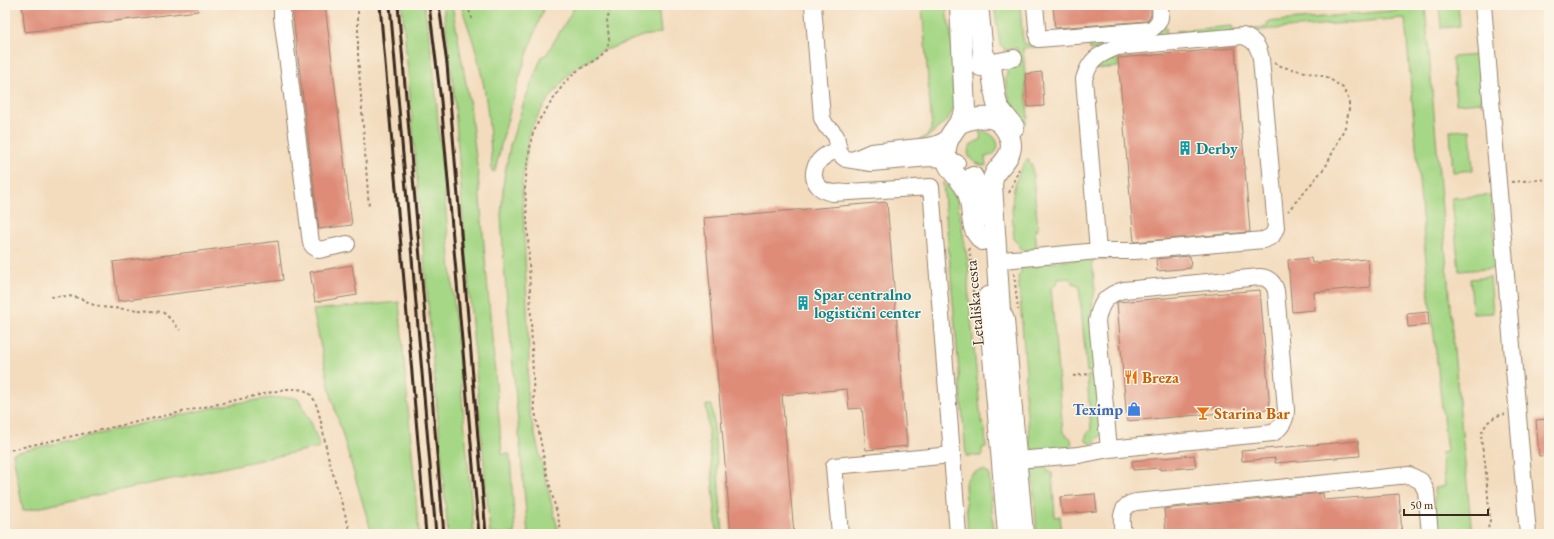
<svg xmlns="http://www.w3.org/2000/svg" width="1554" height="539" font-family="'EB Garamond',serif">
	<rect width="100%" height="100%" fill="#fcf5e5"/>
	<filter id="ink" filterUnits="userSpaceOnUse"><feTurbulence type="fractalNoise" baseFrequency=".025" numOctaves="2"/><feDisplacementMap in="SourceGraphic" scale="8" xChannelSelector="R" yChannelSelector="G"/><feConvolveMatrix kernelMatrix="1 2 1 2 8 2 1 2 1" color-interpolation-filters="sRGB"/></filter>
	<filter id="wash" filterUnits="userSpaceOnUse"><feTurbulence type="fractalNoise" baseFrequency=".012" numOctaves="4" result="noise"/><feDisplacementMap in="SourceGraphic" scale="16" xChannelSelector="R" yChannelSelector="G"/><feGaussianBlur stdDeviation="0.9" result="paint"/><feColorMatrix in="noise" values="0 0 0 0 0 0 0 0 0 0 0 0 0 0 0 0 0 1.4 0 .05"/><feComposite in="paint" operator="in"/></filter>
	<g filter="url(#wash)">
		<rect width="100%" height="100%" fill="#f3dcbe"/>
		<g fill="#a6d786" stroke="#708052">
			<path d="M402,5H424L433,62L474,534H448Z"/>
			<path d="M443,5H452L470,106L478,175L502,454H510L515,534H490L464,231L454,93Z"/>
			<path d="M461,5H545C524,59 507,115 495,172L492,171C490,135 488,99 479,64C475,44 467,25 461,5Z"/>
			<path d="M576,5H658L661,33L642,36L609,49L601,50L593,58L576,67L567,76L543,107L530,130L522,184L529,355L527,394L530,415L559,534H528L504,266L501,215L504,178L510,146L524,102L542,56L546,55Z"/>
			<path d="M922,5H946L947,17L951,30L954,106C951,121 933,131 923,141L919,139L924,138L932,129Z"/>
			<path d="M994,5H1020L1023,44L1155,34L1163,27H1166L1167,36L1096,49L1090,50L1089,43L1023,48L1028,118L1026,120V124L1024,125L1010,103L1005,78L1007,74V71L1011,67L1016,66L1017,62L1019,57L1017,48L1004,51V47L1000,45Z"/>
			<path d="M1399,5H1425L1452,330L1472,534H1437L1434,488L1445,486L1441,453L1447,452L1431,308H1430L1405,18L1192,36L1177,35L1176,31L1232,26L1233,30L1268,27L1267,22L1399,10Z"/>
			<path d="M1439,5H1458L1460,26L1441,28Z"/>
			<path d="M1118,54L1122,58H1118V67L1096,69L1095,65Z"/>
			<path d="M1479,55L1482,102L1456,104L1452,57Z"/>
			<path d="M1470,130L1473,170L1453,172L1450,131Z"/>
			<path d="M980,131C999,132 1006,154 985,157L986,166C981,165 977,164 973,161C963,153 970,142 981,140Z"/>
			<path d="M1027,159H1029V163L1032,165L1038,229H1035L1037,250H1020V246L1014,240C1012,206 1008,189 1027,159Z"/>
			<path d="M943,182L955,194L957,199L969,269L968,287L981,420L985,429L986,447L982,448V456H966Z"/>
			<path d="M1491,195L1497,268L1459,271L1452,198Z"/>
			<path d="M1208,249L1092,261L1095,290L1092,304L1098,371L1087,372L1079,285L1073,283L1070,278L1058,279L1057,284L1051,288L1063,433C1070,436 1075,441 1069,449L1033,453V449L1030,446L1025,393L1026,372L1018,276L1021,273V268L1035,264L1036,266H1040V263Z"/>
			<path d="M1490,277L1493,313L1473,314L1470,279Z"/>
			<path d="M399,302L419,534H372L332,399L313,310Z"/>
			<path d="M1098,375L1101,435L1092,444L1087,442L1085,439L1087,433L1091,430L1087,376Z"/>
			<path d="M292,397L298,399L311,422L320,447L23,511L13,453L225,405L270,398Z"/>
			<path d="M706,405H712L723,534H717Z"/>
			<path d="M1047,468L1048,472L1052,473L1055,517L1060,516L1062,534H1037L1032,472L1035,469Z"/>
			<path d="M984,470L989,474L994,534H968L965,484C968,475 974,471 984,470Z"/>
		</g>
		<g id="blocks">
			<g fill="#de8c78">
				<path d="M22,5H197L198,11L25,32Z"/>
				<path d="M325,5L352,225L319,229L292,9Z"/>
				<path d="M1053,5H1151V15L1147,21L1055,28Z"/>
				<path d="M1235,48L1250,232L1134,242L1118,58Z"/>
				<path d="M1042,72L1044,106L1028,107L1025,74Z"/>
				<path d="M887,202L907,446L866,450L862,408L849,409L847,389L782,395L794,534H731L704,218Z"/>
				<path d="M278,241L283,280L118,301L113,262Z"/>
				<path d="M1190,256L1191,268L1157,271L1156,259Z"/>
				<path d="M1311,258L1312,263L1368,259L1370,287L1314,292L1315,310L1292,312L1288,260Z"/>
				<path d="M352,265L357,295L315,302L310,272Z"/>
				<path d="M1260,290L1270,409L1127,421L1117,302Z"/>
				<path d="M1428,312L1429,325L1408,327L1407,314Z"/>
				<path d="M1549,419V455L1539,456L1536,420Z"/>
				<path d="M1358,441L1360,456L1275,463V458L1242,461L1241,451Z"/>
				<path d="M1194,455L1196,467L1160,470V468L1133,470L1132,461Z"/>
				<path d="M1323,493L1324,500L1399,494L1402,534H1166L1164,509Z"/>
				<path d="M1095,494L1097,511L1062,514L1060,497Z"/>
			</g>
		</g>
	</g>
	<g filter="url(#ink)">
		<use href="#blocks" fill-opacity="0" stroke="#97836e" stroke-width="1"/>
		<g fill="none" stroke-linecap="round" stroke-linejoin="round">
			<defs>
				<g id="minor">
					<path d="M282,5V17L311,243L313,246L319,250L347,244"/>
					<path d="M813,5L822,118L826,126L831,130L836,136L839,151L842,156L846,159L871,163L930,158L946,159L957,163"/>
					<path d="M1035,5L1038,39L1150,30C1161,23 1161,17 1160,5"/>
					<path d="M1483,5L1528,534"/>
					<path d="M988,63L1014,58"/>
					<path d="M839,151C836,151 833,152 830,153C808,163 808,189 833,193L931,187L952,455L834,466L840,534"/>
					<path d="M855,159L871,152L929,146L937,144L948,139"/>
					<path d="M1003,260L1098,251H1135L1264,240L1272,236L1276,228L1261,59C1259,47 1255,40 1243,36L1117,47C1098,55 1090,59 1084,79L1098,251"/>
					<path d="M952,455L958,534"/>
					<path d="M1016,460L1079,455L1109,449L1273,433C1282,427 1286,420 1286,410L1276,291C1274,283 1269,278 1260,277L1124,290C1106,294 1100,304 1097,321L1109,449"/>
					<path d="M1123,534C1121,520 1119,505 1136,502L1409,475L1421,481L1426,491L1430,534"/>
				</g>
				<g id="major">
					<path d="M960,5L965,111C961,126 947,133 946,149C944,170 959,174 967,191C973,203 970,218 975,230C976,233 980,237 982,240"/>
					<path d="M978,5L983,53L981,66"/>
					<path d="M983,53L991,67L996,100L998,107L1014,127"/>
					<path d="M960,123C969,119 980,117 990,118C1004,121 1014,139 1010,152C1005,166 994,167 992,184L1000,311L1004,320L1023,534"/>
					<path d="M973,177L980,197L983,216"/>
					<path d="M988,297L1008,534"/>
				</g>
			</defs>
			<use href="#minor" stroke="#97836e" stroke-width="18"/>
			<use href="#major" stroke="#97836e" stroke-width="22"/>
			<g stroke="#97836e" stroke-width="2" stroke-dasharray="3 3" stroke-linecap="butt">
				<path d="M358,5V55L369,208"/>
				<path d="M467,5L473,21"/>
				<path d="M1274,63L1283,67L1327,77L1343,88L1349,100V109L1346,125L1326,166L1288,211"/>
				<path d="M1511,182L1549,179"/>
				<path d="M1009,193L1019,169"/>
				<path d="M969,248L972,268L973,293"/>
				<path d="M1014,273L1018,310"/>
				<path d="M51,297C61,296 74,295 84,300C90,303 94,306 101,307L162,312C169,316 174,324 180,330"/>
				<path d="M1073,376L1089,374"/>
				<path d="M5,451L286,389C294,389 304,388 310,394C319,402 324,438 327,452C334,479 343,507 351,534"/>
				<path d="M562,534L546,470L534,406L528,233L525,189L527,166L532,136L539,120L563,85L574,73L598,58L607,50L609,39L607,20L611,5"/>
				<path d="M1487,534L1490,520L1485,462L1481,440L1482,432L1487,423L1496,416L1505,414"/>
			</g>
			<use href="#minor" stroke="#fff" stroke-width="16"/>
			<use href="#major" stroke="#fff" stroke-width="20"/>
			<g stroke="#3b2a1e" stroke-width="3">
				<path d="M380,5L426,534"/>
				<path d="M390,5L436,534"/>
				<path d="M398,5L444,534"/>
				<path d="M429,5L441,101L479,534"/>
				<path d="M439,5L447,64L486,534"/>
			</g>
		</g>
	</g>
	<defs>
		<symbol id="building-bare" viewBox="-9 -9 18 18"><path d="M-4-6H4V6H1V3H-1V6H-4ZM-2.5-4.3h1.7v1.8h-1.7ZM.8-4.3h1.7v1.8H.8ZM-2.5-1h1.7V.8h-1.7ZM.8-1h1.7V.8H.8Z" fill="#0f9aa8" stroke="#fcf5e5" stroke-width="2.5" paint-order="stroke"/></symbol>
		<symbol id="restaurant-bare" viewBox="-9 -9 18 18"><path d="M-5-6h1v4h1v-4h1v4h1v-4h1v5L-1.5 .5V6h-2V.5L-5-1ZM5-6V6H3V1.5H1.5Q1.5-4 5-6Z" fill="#e8710a" stroke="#fcf5e5" stroke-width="2.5" paint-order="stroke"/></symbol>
		<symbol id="shop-bare" viewBox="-9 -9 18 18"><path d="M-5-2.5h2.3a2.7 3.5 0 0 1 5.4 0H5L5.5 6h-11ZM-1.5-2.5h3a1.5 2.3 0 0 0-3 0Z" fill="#3f7fe0" stroke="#fcf5e5" stroke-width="2.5" paint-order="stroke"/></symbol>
		<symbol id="bar-bare" viewBox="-9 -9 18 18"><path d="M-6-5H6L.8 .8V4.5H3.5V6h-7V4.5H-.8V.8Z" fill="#e8710a" stroke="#fcf5e5" stroke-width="2.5" paint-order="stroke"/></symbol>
	</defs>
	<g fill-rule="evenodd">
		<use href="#building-bare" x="1175" y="138" width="20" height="20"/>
		<use href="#building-bare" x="793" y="293" width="20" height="20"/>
		<use href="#restaurant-bare" x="1121" y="367" width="20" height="20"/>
		<use href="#shop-bare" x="1124" y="399" width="20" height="20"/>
		<use href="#bar-bare" x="1193" y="403" width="20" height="20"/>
	</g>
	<g text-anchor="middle" stroke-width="3" stroke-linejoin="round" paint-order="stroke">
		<g font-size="16" font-weight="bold" fill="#0d838f" stroke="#fcf5e5" text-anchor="start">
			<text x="1196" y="154">Derby</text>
			<text x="814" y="300">Spar centralno<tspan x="814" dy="18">logistični center</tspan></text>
		</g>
		<g font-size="16" fill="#3b2a1e" stroke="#fcf5e5">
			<text transform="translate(974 303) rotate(-95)" y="6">Letališka cesta</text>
		</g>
		<g font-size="16" font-weight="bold" fill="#c56008" stroke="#fcf5e5" text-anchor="start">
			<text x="1142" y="383">Breza</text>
			<text x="1214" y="419">Starina Bar</text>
		</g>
		<g font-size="16" font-weight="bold" fill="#366cbe" stroke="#fcf5e5" text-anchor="end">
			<text x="1123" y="415">Teximp</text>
		</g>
	</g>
	<rect width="1554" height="539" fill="none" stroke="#fcf5e5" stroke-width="20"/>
	<path d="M1404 509v6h84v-6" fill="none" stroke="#3b2a1e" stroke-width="2"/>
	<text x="1410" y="509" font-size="12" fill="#3b2a1e" stroke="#fcf5e5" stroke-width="3" paint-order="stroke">50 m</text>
</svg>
